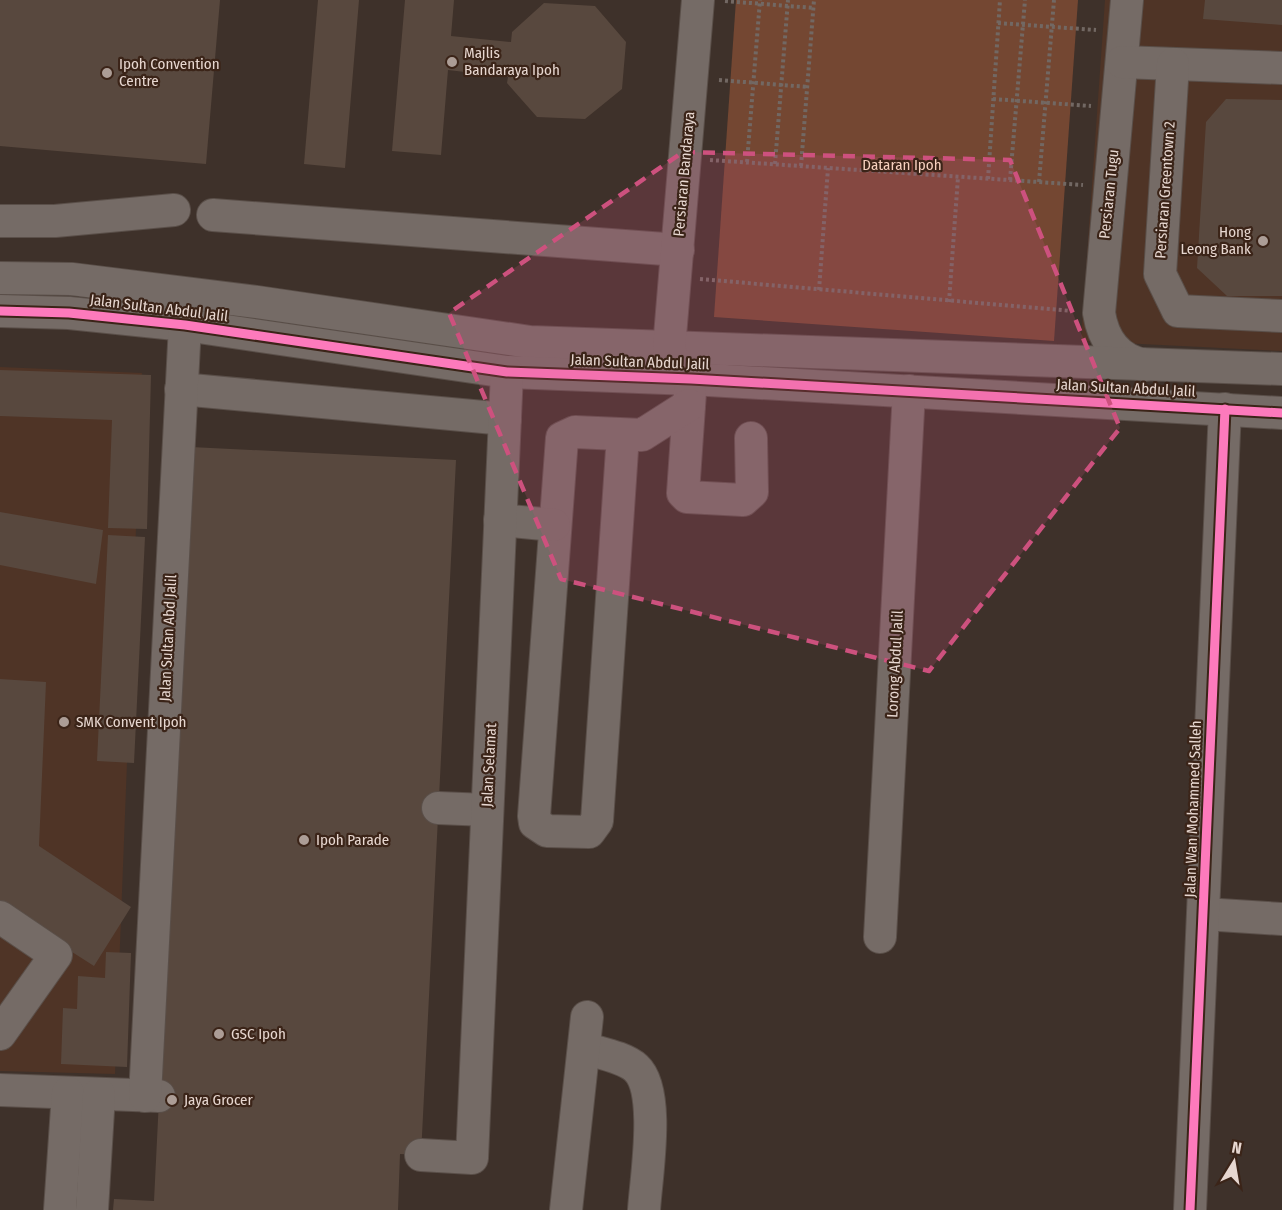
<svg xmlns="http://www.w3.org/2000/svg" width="1282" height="1210" font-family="'Fira Sans Condensed',sans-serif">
	<rect width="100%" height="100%" fill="#3e312a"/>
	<g fill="#4f3426">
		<path d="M1105,0H1282V351L1081,341Z"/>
		<path d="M0,367L142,373L115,1074L0,1071Z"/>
	</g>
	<path fill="#744732" d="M736,0H1078L1054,341L714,317Z"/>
	<g fill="#58483e">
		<path d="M0,0H220L206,164L0,146Z"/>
		<path d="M318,0H359L345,168L304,164Z"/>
		<path d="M405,0H454L451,36L511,42L512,32L544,3L595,6L626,42L622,89L585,119L537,117L507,83L508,77L448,70L441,155L392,151Z"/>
		<path d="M1205,0H1282V25L1203,19Z"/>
		<path d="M1226,99L1282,100V296H1227L1197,268L1206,122Z"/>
		<path d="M0,370L151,375L147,529L108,528L112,420L0,416Z"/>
		<path d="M191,447L456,460L421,1155L400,1154L398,1210H113L114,1199L154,1201Z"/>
		<path d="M0,512L103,530L96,584L0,565Z"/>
		<path d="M108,535L145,537L134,763L97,761Z"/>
		<path d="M0,679L46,682L39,846L131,907L94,966L0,906Z"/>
		<path d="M106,952L131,953L127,1067L61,1064L63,1008L77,1009L78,976L105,978Z"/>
	</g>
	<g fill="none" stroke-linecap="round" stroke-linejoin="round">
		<defs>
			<g id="minor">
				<path d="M1127,0L1099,313C1103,339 1117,360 1145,365"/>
				<path d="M1122,62L1282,68"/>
				<path d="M1173,64L1160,274L1178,311L1282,316"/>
				<path d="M213,215L678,250"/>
				<path d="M0,221H55L174,210"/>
				<path d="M0,278L72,279L257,302L530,342L1282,369"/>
				<path d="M0,311L69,313L185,325L507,372L691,379L1282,413"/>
				<path d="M680,365L673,360L669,348L698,0"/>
				<path d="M181,389L505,419"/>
				<path d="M690,392L683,493L687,497L743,500L752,492L751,438"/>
				<path d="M623,435L597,821L589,832L547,831L535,823L534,816L562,438L575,432L642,435L689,405"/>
				<path d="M500,520L554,525"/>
				<path d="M438,808L487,810"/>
				<path d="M1204,914L1282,919"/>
				<path d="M0,917L56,955L0,1034"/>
				<path d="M880,937L909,391"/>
				<path d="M584,1048C599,1053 624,1057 636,1068C661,1091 646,1177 644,1210"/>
				<path d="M0,1090L159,1096"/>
				<path d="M145,1096L185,325"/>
				<path d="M421,1155L472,1158L507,372"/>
				<path d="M60,1210L68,1093"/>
				<path d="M92,1210L99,1094"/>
				<path d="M566,1210L587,1017"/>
				<path d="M1190,1210L1225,409"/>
			</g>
		</defs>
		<use href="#minor" stroke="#5a4f49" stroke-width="34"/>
		<g stroke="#726863" stroke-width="4" stroke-dasharray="3 3" stroke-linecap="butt">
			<path d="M725,1L814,8"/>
			<path d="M998,23L1096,30"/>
			<path d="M719,80L808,87"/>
			<path d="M993,99L1091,106"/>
			<path d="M710,160L1083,185"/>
			<path d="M747,162L760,0"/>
			<path d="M775,164L788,0"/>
			<path d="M801,166L814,0"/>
			<path d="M988,179L1000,0"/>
			<path d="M1010,180L1025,0"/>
			<path d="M1039,182L1054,0"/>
			<path d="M700,279L1072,311"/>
			<path d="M819,290L828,168"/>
			<path d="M949,302L958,177"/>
		</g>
		<use href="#minor" stroke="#756b66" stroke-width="32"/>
		<defs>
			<g id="cycleway">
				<path d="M0,311L69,313L185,325L507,372L691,379L1282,413"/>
				<path d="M1190,1210L1225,409"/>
			</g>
		</defs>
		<use href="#cycleway" stroke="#3b2418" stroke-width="13"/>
		<use href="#cycleway" stroke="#fd7abc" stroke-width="9"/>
	</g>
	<path fill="#cd517e" fill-opacity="0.2" stroke="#cd517e" stroke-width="4.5" stroke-dasharray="12 8" stroke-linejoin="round" d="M683,152L1010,160L1120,428L929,671L561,579L449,313Z"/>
	<g fill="#ac9d96" stroke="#3b2418" stroke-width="2">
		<circle cx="452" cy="62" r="6"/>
		<circle cx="107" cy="73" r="6"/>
		<circle cx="1263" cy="241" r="6"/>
		<circle cx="64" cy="722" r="6"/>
		<circle cx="304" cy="840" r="6"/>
		<circle cx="219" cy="1034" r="6"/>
		<circle cx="172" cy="1100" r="6"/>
	</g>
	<g text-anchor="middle" stroke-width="4.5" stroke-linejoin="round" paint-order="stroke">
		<g font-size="15" fill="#e7d7d0" stroke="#3b2418" text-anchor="start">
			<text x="464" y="58">Majlis<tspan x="464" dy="17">Bandaraya Ipoh</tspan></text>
			<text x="119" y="69">Ipoh Convention<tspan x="119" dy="17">Centre</tspan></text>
			<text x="1251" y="237" text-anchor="end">Hong<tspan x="1251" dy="17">Leong Bank</tspan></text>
			<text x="76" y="727">SMK Convent Ipoh</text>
			<text x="316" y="845">Ipoh Parade</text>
			<text x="231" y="1039">GSC Ipoh</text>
			<text x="184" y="1105">Jaya Grocer</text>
		</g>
		<g font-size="15" fill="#f7d1bf" stroke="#3b2418">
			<text x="902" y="170">Dataran Ipoh</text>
		</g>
		<g font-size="15" fill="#e7d7d0" stroke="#3b2418">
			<text transform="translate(684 174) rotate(-85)" y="5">Persiaran Bandaraya</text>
			<text transform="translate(1165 190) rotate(-86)" y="5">Persiaran Greentown 2</text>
			<text transform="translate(1109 194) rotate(-84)" y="5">Persiaran Tugu</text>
			<text transform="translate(159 308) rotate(7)" y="5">Jalan Sultan Abdul Jalil</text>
			<text transform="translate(640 362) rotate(2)" y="5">Jalan Sultan Abdul Jalil</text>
			<text transform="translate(1126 388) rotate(3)" y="5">Jalan Sultan Abdul Jalil</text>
			<text transform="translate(168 638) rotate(-87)" y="5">Jalan Sultan Abd Jalil</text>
			<text transform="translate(895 664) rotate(-87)" y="5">Lorong Abdul Jalil</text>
			<text transform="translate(489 765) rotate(-87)" y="5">Jalan Selamat</text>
			<text transform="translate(1193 809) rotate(-88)" y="5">Jalan Wan Mohammed Salleh</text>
		</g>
	</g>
	<g transform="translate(1234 1162) rotate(11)" stroke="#3b2418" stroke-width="4.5" paint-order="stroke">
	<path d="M0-4.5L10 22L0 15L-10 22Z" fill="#e7d7d0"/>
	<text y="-9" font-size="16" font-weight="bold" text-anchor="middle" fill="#e7d7d0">N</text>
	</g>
</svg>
